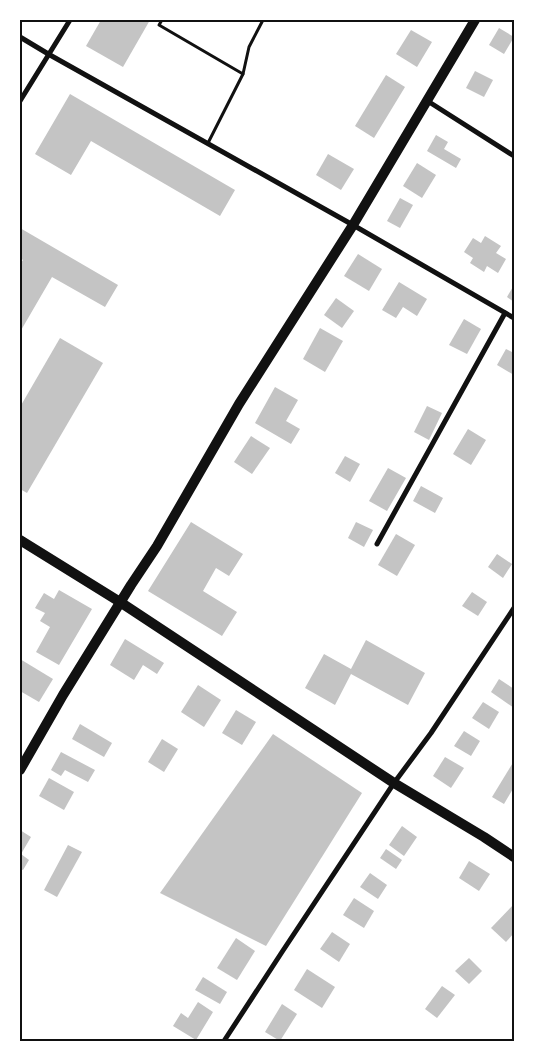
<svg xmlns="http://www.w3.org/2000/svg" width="534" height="1061" font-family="Rubik,sans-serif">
	<rect width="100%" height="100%" fill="#fff"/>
	<g fill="#c4c4c4">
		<path d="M101,20H150L123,67L86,46Z"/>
		<path d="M499,28L514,37L504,54L489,45Z"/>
		<path d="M411,30L432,42L417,67L396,54Z"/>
		<path d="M475,71L493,80L484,97L466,88Z"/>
		<path d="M386,75L405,87L374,138L355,126Z"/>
		<path d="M70,94L235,190L220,216L91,141L71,175L35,154Z"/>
		<path d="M436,135L448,142L444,149L461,159L456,168L427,151Z"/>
		<path d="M328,154L354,169L341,190L316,175Z"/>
		<path d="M417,163L436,175L422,198L403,186Z"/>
		<path d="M400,198L413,205L400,228L387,221Z"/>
		<path d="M20,228L118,285L105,307L52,277L20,332V264L23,260L20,258Z"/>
		<path d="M485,236L501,246L496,253L506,259L498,273L487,266L484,272L470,263L473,258L464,252L473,238L481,243Z"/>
		<path d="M358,254L382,269L369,291L344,276Z"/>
		<path d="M399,282L427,299L417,316L403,307L396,318L382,310Z"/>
		<path d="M514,285V302L507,297Z"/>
		<path d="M336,298L354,311L342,328L324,315Z"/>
		<path d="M464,319L481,329L467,354L449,345Z"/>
		<path d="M320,328L343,341L325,372L303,359Z"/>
		<path d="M60,338L103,363L27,493L20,489V407Z"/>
		<path d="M506,349L514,353V375L497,365Z"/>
		<path d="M275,387L298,400L286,421L300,429L291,444L255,423Z"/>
		<path d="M427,406L442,413L429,440L414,432Z"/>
		<path d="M468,429L486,440L471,465L453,454Z"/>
		<path d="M251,436L270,448L252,474L234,462Z"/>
		<path d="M345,456L360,464L350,482L335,473Z"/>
		<path d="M388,468L406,478L387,511L369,501Z"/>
		<path d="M421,486L443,498L435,513L413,501Z"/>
		<path d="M191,522L243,554L229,576L216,568L203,591L237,612L222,636L148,591Z"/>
		<path d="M356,522L373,530L364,547L348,538Z"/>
		<path d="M396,534L415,545L397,576L378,565Z"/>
		<path d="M497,554L512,564L503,578L488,567Z"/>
		<path d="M59,590L92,609L59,665L36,652L50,627L40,621L45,613L35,608L44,593L54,599Z"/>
		<path d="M472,592L487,602L478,616L462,606Z"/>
		<path d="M125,639L164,663L157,674L143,665L134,680L110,665Z"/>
		<path d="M366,640L425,673L408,705L351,674L335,705L305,688L324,654L351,669Z"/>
		<path d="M20,659L53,679L39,702L20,691Z"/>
		<path d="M499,679L514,689V708L491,692Z"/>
		<path d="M198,685L221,700L204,727L181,712Z"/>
		<path d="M483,702L499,712L489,729L472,718Z"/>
		<path d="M236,710L256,722L242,745L222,733Z"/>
		<path d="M80,724L112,743L104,757L72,739Z"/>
		<path d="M464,731L480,741L471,756L454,746Z"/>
		<path d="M273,734L362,793L266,946L160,893Z"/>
		<path d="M162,739L178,749L164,772L148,762Z"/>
		<path d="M61,752L95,770L88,782L65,770L61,776L51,770Z"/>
		<path d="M445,757L464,768L451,788L433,776Z"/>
		<path d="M514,761V787L504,804L492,797Z"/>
		<path d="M49,778L74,792L64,810L39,796Z"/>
		<path d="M402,826L417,837L404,856L389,845Z"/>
		<path d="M20,830L31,837L21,854L29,860L23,870L20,869Z"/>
		<path d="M68,845L82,852L57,897L44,890Z"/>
		<path d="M386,849L402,860L396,869L380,858Z"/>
		<path d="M469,861L490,874L479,891L459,878Z"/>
		<path d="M370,873L387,885L378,899L360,887Z"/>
		<path d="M354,898L374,911L364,928L343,915Z"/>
		<path d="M514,904V933L506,942L491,928Z"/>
		<path d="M332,932L350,944L339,962L320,949Z"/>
		<path d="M236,938L255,951L237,980L217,968Z"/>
		<path d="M469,958L482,971L469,984L455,971Z"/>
		<path d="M307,969L335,987L322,1008L294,990Z"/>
		<path d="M203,977L227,992L220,1004L195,990Z"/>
		<path d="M442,986L455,995L437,1018L425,1009Z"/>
		<path d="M198,1002L213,1012L196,1040L173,1026L181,1013L188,1018Z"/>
		<path d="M282,1004L297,1014L280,1041L265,1032Z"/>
	</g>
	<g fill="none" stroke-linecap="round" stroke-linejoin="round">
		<g stroke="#111" stroke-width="3">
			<path d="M162,20L159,25L243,74L208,143"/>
			<path d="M243,74L249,47L263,20"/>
		</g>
		<g stroke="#111" stroke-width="5">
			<path d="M20,37L50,55L353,225L514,318"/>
			<path d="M426,100L514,156"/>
			<path d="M20,101L70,20"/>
			<path d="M377,544L505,313"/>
			<path d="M224,1041L282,952L394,783L431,733L514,608"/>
		</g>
		<path stroke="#111" stroke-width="10" d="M20,540L120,602"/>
		<g stroke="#111" stroke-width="10">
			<path d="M120,602L394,783L484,837L514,857"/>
			<path d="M20,770L63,695L131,585L157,546L239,404L353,225L475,20"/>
		</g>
	</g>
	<rect width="534" height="1061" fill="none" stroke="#ffffff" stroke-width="42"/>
	<rect x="21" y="21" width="492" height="1019" fill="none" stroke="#111" stroke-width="2"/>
</svg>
